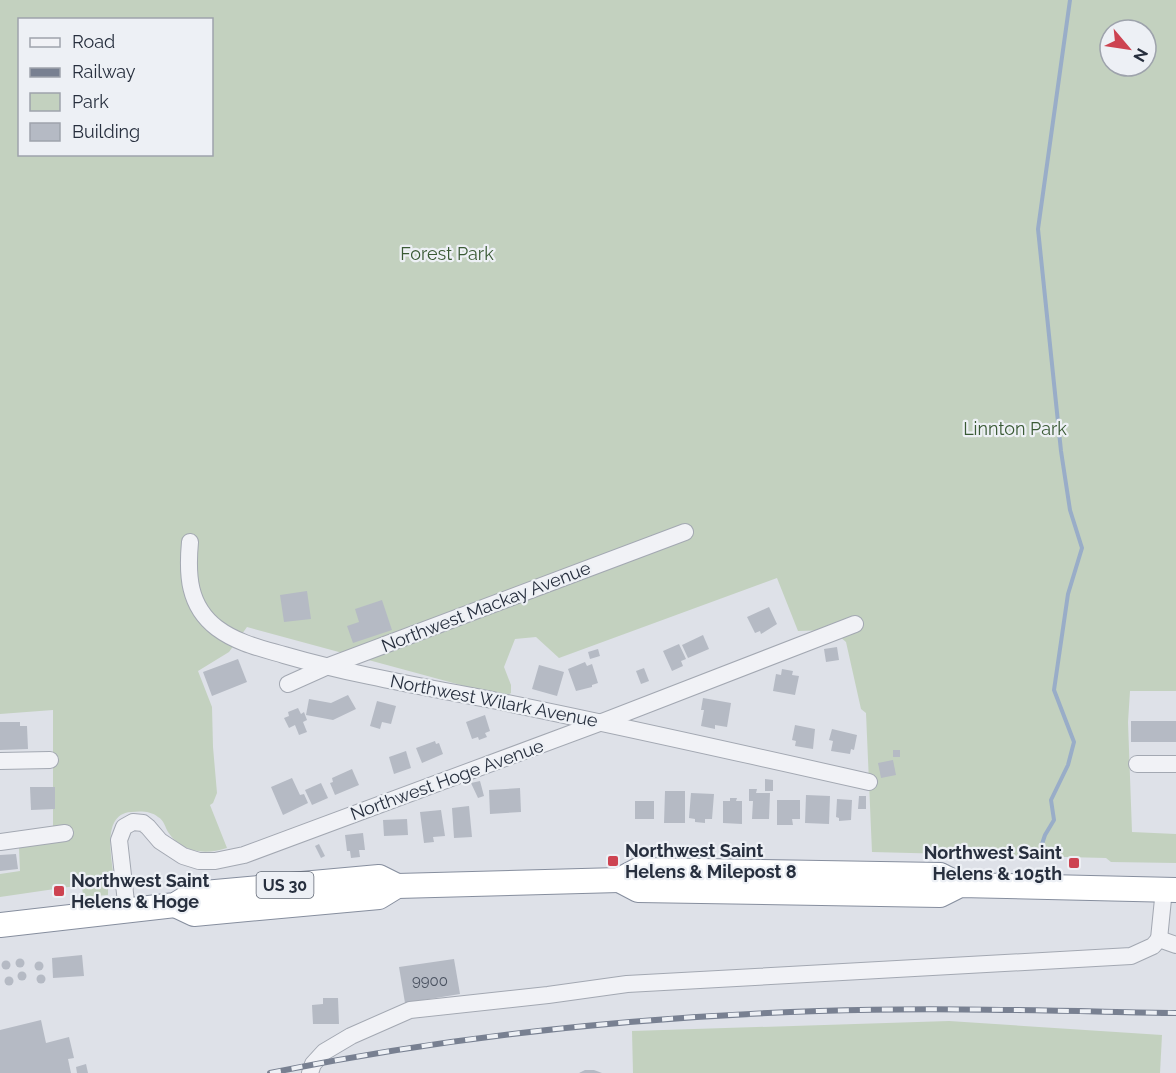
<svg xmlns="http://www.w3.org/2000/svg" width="1176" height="1073" font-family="Raleway,sans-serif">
	<rect width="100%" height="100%" fill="#dee1e8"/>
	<g fill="#c3d1bf" fill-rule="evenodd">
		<path d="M0,0H1176V691H1130L1128,722L1132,832L1176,834V863L1111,862L1106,858L872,852L866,713L861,709L846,642L832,630L798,631L777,578L559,658L536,637L515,639L504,667L511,685V693L505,697L247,627L229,652L198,671L212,707L213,747L217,793L213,803L210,805L227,848C205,855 182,853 168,832C165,827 164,820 158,817C151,811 141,811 131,812C101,814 112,859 114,880L108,881V895L83,897L82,885L0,897V874L20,871L19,848L53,840V710L0,714ZM20,20H212V154H20ZM1110,30H1146V66H1110Z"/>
		<path d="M949,1021L1162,1035L1160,1073H633L632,1031Z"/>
	</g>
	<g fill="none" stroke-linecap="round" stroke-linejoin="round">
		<path stroke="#99adc8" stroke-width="4" d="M1042,844L1045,835L1054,820L1051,800L1068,765L1074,742L1054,690L1068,594L1082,548L1070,510L1061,451L1038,229L1070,0"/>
	</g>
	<g fill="#b5bac4">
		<path d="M307,591L311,619L284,622L280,595Z"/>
		<path d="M382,600L392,630L353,643L347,626L359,622L355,609Z"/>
		<path d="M769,607L777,624L761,634L760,631L755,633L747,617Z"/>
		<path d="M703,635L709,649L688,658L682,645Z"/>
		<path d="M679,644L686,659L681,661L683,666L672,671L663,651Z"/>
		<path d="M837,647L839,660L826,662L824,649Z"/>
		<path d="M598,649L600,656L590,659L588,652Z"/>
		<path d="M238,659L247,682L212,696L203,672Z"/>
		<path d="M585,662L587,666L592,664L598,683L592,685V687L576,691L568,669Z"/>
		<path d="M539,665L564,672L557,696L532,689Z"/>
		<path d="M644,668L649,681L641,684L636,671Z"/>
		<path d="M782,669L793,671L792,675L799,676L795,695L773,691L776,674L781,675Z"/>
		<path d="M348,695L356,709L333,720L306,715L309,699L331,703Z"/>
		<path d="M703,698L731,703L727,727L715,725V729L701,726L704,710H701Z"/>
		<path d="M377,701L396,706L391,724L382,722L380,729L370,726Z"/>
		<path d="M298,708L301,714L304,712L307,720L303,722L307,732L299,735L295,725L289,728L284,718L289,716L288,712Z"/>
		<path d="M485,715L490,731L485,733L487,737L479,740L478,737L472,739L466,722Z"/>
		<rect x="1131" y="721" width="45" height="21"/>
		<path d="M0,722H20V726H27L28,749L0,750Z"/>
		<path d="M795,725L815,729L813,749L795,746L796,741L792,740Z"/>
		<path d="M832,729L857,735L854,750L851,749L850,754L831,751L833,741L829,740Z"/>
		<path d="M435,741L436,744L439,743L443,754L422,763L416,748Z"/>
		<rect x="893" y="750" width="7" height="7"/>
		<path d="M406,751L411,768L394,774L389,757Z"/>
		<path d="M893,760L896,775L881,778L878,763Z"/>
		<path d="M352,769L359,785L335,795L330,783L333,782L332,778Z"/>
		<path d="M292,778L300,795L304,794L308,803L283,815L271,787Z"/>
		<path d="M765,779L773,780V791H765Z"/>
		<path d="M480,781L484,796L478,798L471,783Z"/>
		<path d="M321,783L328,798L312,805L305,790Z"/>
		<path d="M30,787H55V809L31,810Z"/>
		<path d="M520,788L521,812L490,814L489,790Z"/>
		<path d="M749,789H757L756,793H770L769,819H752L753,801H749Z"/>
		<path d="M665,791H685V823H664Z"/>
		<path d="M691,793L714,794L712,819H705V823L695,822V819L689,818Z"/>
		<path d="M806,795L830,796L829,824L805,823Z"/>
		<path d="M859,796H866V809H858Z"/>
		<path d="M730,798H737L736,801H742V824L723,823V801H730Z"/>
		<path d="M837,799L852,800L851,820L839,821V818L836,817Z"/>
		<path d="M777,800H800V819H792L793,825H777Z"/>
		<rect x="635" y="801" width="19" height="18"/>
		<path d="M469,806L472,837L454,838L452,808Z"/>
		<path d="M441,810L445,836L433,837L434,842L424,843L420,812Z"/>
		<path d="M407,819L408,835L384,836L383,820Z"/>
		<path d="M363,833L365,850H359L360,857L351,858L350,851H347L345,835Z"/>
		<path d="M319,844L325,856L321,858L315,846Z"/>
		<path d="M16,854L18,869L0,871V855Z"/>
		<path d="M82,955L84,976L53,978L52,958Z"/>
		<circle cx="20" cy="963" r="4.5"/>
		<path d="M454,959L460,994L405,1003L399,967Z"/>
		<circle cx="6" cy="965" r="4.5"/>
		<circle cx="39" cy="966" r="4.5"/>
		<circle cx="22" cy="976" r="4.5"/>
		<circle cx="41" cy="979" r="4.5"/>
		<circle cx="9" cy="981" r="4.5"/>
		<path d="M323,998H338L339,1024H313L312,1005L323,1004Z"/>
		<path d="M41,1020L46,1043L69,1037L74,1058L68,1059L71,1073H0V1030Z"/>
		<path d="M86,1064L88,1073H77L76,1067Z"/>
		<path d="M585,1070H594L602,1073H579Z"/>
	</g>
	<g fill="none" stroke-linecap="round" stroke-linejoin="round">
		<defs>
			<g id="minor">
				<path d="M190,542C187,574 188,606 217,628C237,643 260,648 284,655C353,675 425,687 497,701C621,726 745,754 869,782"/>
				<path d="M288,684L326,667L685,532"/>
				<path d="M0,761L50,760"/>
				<path d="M1137,764H1176"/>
				<path d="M0,842L65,833"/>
				<path d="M127,911L119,840L124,827L133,822L143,823L148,827L160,841L183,856L199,861H215L244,855L602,722L855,624"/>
				<path d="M1159,939L1164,889"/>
				<path d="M1159,939L1176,945"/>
				<path d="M310,1073L313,1064L324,1052L351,1036L410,1010L548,995L627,984L1131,956L1153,946L1159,939"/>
			</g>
			<g id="highway">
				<path d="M619,880L638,890L940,895L960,885L1176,890"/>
				<path d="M175,905L194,914L379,897L397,886L619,880L638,870L940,875L960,885"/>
				<path d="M0,925L175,905L193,894L379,877L397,886"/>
			</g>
		</defs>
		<use href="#minor" stroke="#a3a8b2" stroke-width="18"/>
		<use href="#highway" stroke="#868e9e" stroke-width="26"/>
		<use href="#minor" stroke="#f1f2f6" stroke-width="16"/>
		<use href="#highway" stroke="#fff" stroke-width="24"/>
		<defs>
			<path id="rail" d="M270,1073C451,1036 635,1017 819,1011C938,1007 1057,1011 1176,1013"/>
		</defs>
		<use href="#rail" stroke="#788091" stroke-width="6"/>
		<use href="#rail" stroke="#edf0f5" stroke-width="4" stroke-dasharray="11" stroke-linecap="butt"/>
	</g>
	<g fill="#cd4351" stroke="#edf0f5" stroke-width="2">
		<rect x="607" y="855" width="12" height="12" rx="3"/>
		<rect x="1068" y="857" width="12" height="12" rx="3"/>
		<rect x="53" y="885" width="12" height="12" rx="3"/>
	</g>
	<g text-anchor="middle" stroke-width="4.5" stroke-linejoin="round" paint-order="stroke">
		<g font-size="15" fill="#4a5260">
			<text x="430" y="986">9900</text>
		</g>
		<rect fill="#edf0f5" stroke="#626975" stroke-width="1.5" x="256.5" y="872" width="57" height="26" rx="4.5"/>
		<g font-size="16" font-weight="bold" fill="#272f3e">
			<text x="285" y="891">US 30</text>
		</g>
		<g font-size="18" fill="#3a5a35" stroke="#edf0f5">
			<text x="447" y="260">Forest Park</text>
			<text x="1015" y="435">Linnton Park</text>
		</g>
		<g font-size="18" fill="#272f3e" stroke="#edf0f5">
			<text transform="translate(486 607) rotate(-21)" y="6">Northwest Mackay Avenue</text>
			<text transform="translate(494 701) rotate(11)" y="6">Northwest Wilark Avenue</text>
			<text transform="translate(447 780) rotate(-20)" y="6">Northwest Hoge Avenue</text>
		</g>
		<g font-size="18" font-weight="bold" fill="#272f3e" stroke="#edf0f5" text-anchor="start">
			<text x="625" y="857">Northwest Saint<tspan x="625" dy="21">Helens &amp; Milepost 8</tspan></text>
			<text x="1062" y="859" text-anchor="end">Northwest Saint<tspan x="1062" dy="21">Helens &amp; 105th</tspan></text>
			<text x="71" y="887">Northwest Saint<tspan x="71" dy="21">Helens &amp; Hoge</tspan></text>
		</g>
	</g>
	<rect x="18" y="18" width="195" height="138" fill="#edf0f5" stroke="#9ea3ac" stroke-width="1.5"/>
	<rect x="30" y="38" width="30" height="9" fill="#f1f2f6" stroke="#9ea3ac" stroke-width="1.5"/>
	<text x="72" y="48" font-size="18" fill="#272f3e">Road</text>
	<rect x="30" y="68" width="30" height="9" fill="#788091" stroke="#9ea3ac" stroke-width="1.5"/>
	<text x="72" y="78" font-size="18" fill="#272f3e">Railway</text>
	<rect x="30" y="93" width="30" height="18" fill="#c3d1bf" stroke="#9ea3ac" stroke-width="1.5"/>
	<text x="72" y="108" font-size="18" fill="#272f3e">Park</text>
	<rect x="30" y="123" width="30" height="18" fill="#b5bac4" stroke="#9ea3ac" stroke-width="1.5"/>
	<text x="72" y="138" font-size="18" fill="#272f3e">Building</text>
	<g transform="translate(1128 48) rotate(119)"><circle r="28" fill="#edf0f5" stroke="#9ea3ac" stroke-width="1.5"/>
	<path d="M0-4.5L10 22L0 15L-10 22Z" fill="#cd4351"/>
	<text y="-9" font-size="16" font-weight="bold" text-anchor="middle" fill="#272f3e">N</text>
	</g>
</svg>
